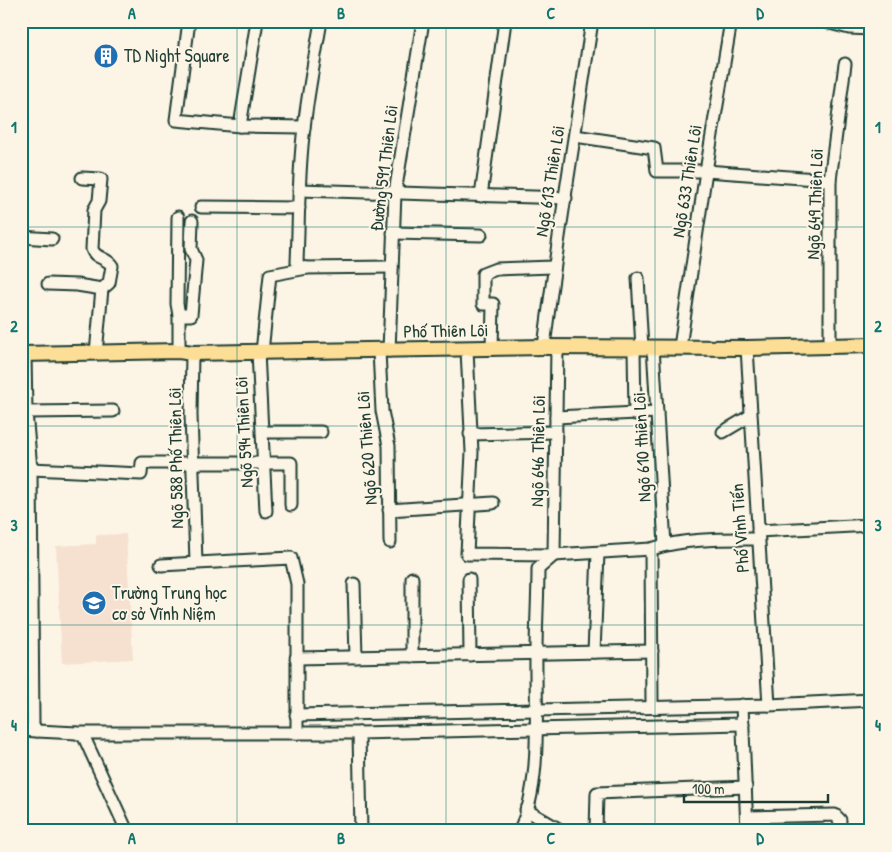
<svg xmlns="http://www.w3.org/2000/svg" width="892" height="852" font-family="'Patrick Hand',sans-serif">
	<rect width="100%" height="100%" fill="#fcf5e5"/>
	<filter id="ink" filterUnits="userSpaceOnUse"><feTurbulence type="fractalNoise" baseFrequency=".02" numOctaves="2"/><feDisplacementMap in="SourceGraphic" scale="10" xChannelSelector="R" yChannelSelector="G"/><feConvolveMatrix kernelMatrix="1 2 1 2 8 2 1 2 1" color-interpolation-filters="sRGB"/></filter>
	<g filter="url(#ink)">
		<path fill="#f6e0d0" d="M126,534L133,659L62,663L56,546L96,544V535Z"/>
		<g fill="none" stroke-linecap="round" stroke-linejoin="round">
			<defs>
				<g id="minor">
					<path d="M189,21L176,120L240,126L304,127"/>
					<path d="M321,21C315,57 308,92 304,128C298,172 299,217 297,262L300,266L304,268L392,267"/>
					<path d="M822,21L849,28L871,29"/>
					<path d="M240,126L257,21"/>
					<path d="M575,136L654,148L657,171H706L830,180"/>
					<path d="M82,178L101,179L99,201L94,210L92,249C95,259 107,257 112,266L109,283L102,289L96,353"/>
					<path d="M299,190L566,198"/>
					<path d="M481,196L505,21"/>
					<path d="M201,207L299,208"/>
					<path d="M178,217L177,304L179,315V351"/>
					<path d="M393,233L481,235"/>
					<path d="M21,237L52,239"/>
					<path d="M638,278L642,348"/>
					<path d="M48,284L77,285L102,289"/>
					<path d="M179,315H191L196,260L191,249L192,221"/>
					<path d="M544,347C557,238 576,130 592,21"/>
					<path d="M653,347L665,545"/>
					<path d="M680,347L706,171L731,21"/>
					<path d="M830,347V180L845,64"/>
					<path d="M634,348L635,414"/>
					<path d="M747,348L769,705"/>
					<path d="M492,349L493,304H483V274L496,269L553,267"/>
					<path d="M467,350L472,452L467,554L554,555L651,549C686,538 722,539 758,539"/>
					<path d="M379,351L382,411L389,446L390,542"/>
					<path d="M389,351L395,193L423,21"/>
					<path d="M258,352L266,511"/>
					<path d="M262,352L270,275L307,268"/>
					<path d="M192,353L191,415L196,562"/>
					<path d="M25,354L26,412L31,469L33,725L37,731L77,733H359L743,724"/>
					<path d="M26,412L113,411"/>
					<path d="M556,417L657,412"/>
					<path d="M263,432H321"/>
					<path d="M723,432L750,416"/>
					<path d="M470,434L556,432"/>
					<path d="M31,469L141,474L142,463H291V505"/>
					<path d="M389,510L493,503"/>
					<path d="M758,531L871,525"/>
					<path d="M651,549L652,707"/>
					<path d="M161,565L291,558L297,584V733"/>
					<path d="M412,578V656"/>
					<path d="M469,579L470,655"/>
					<path d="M354,584L356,657"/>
					<path d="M594,652L598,553"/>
					<path d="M296,658L652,651"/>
					<path d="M742,705L747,831"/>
					<path d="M296,715L769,705L871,700"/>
					<path d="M21,730L37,731"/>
					<path d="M77,733L84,737L127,831"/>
					<path d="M359,733L361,831"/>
					<path d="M526,810L562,831"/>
					<path d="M747,817L835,815L840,820L839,831"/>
					<path d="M519,831C543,786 535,704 536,653C536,625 538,597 538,569L554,555L557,347"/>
					<path d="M596,831L597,793L746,787"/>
				</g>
				<path id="major" d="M21,354L179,351L192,353L544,347L747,348L871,345"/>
			</defs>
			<use href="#minor" stroke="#1f3d34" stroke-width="15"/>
			<use href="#major" stroke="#1f3d34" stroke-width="18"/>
			<use href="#minor" stroke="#fcf5e5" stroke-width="11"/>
			<use href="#major" stroke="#fdde96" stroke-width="14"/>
		</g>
	</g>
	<path fill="none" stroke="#0f766e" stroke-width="1" stroke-opacity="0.55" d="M237,21V831M446,21V831M655,21V831M21,227H871M21,426H871M21,625H871"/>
	<defs>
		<symbol id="building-disc" viewBox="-11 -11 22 22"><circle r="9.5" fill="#1f6fb2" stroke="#fcf5e5"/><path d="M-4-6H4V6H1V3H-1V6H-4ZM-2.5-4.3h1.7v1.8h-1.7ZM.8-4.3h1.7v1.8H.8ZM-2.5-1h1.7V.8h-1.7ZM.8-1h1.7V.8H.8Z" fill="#fff"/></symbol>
		<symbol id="school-disc" viewBox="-11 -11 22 22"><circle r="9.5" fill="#1f6fb2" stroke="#fcf5e5"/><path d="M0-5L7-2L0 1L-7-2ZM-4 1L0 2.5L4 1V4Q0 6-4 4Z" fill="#fff"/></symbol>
	</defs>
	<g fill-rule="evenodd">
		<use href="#building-disc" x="92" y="42" width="28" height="28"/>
		<use href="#school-disc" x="80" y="589" width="28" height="28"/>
	</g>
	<g text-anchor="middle" stroke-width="4" stroke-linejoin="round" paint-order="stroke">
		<g font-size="18" fill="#1f3d34" stroke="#fcf5e5" text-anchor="start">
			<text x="124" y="62">TD Night Square</text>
			<text x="112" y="599">Trường Trung học<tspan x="112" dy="21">cơ sở Vĩnh Niệm</tspan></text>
		</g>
		<g font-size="18" fill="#1f3d34" stroke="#fcf5e5">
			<text transform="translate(384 168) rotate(-83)" y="6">Đường 591 Thiên Lôi</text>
			<text transform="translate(550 181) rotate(-81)" y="6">Ngõ 613 Thiên Lôi</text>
			<text transform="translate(687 181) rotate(-81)" y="6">Ngõ 633 Thiên Lôi</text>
			<text transform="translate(815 204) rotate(-88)" y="6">Ngõ 649 Thiên Lôi</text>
			<text transform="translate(446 331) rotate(-1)" y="6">Phố Thiên Lôi</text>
			<text transform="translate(244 432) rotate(-93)" y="6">Ngõ 594 Thiên Lôi</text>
			<text transform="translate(642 447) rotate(-93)" y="6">Ngõ 610 thiên Lôi</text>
			<text transform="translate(367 448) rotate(-94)" y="6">Ngõ 620 Thiên Lôi</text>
			<text transform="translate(538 451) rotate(-89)" y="6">Ngõ 646 Thiên Lôi</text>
			<text transform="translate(176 458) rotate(-91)" y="6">Ngõ 588 Phố Thiên Lôi</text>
			<text transform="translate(740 528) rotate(-94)" y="6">Phố Vĩnh Tiến</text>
		</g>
	</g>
	<rect width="892" height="852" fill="none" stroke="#fcf5e5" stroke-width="55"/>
	<path d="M684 794v8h144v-8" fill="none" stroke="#1f3d34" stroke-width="2.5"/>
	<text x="692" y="794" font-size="15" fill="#1f3d34" stroke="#fcf5e5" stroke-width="4" paint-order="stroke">100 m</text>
	<rect x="28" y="28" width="836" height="796" fill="none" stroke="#0f766e" stroke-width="2"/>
	<g font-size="16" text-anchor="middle" font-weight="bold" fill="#0f766e">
		<text x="132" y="19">A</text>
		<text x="341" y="19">B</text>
		<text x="551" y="19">C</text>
		<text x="760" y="19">D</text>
		<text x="14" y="133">1</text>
		<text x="878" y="133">1</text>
		<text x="14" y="332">2</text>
		<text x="878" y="332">2</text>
		<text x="14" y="531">3</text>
		<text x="878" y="531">3</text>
		<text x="14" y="731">4</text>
		<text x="878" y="731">4</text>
		<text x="132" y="844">A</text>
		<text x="341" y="844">B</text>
		<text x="551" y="844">C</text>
		<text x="760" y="844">D</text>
	</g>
</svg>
